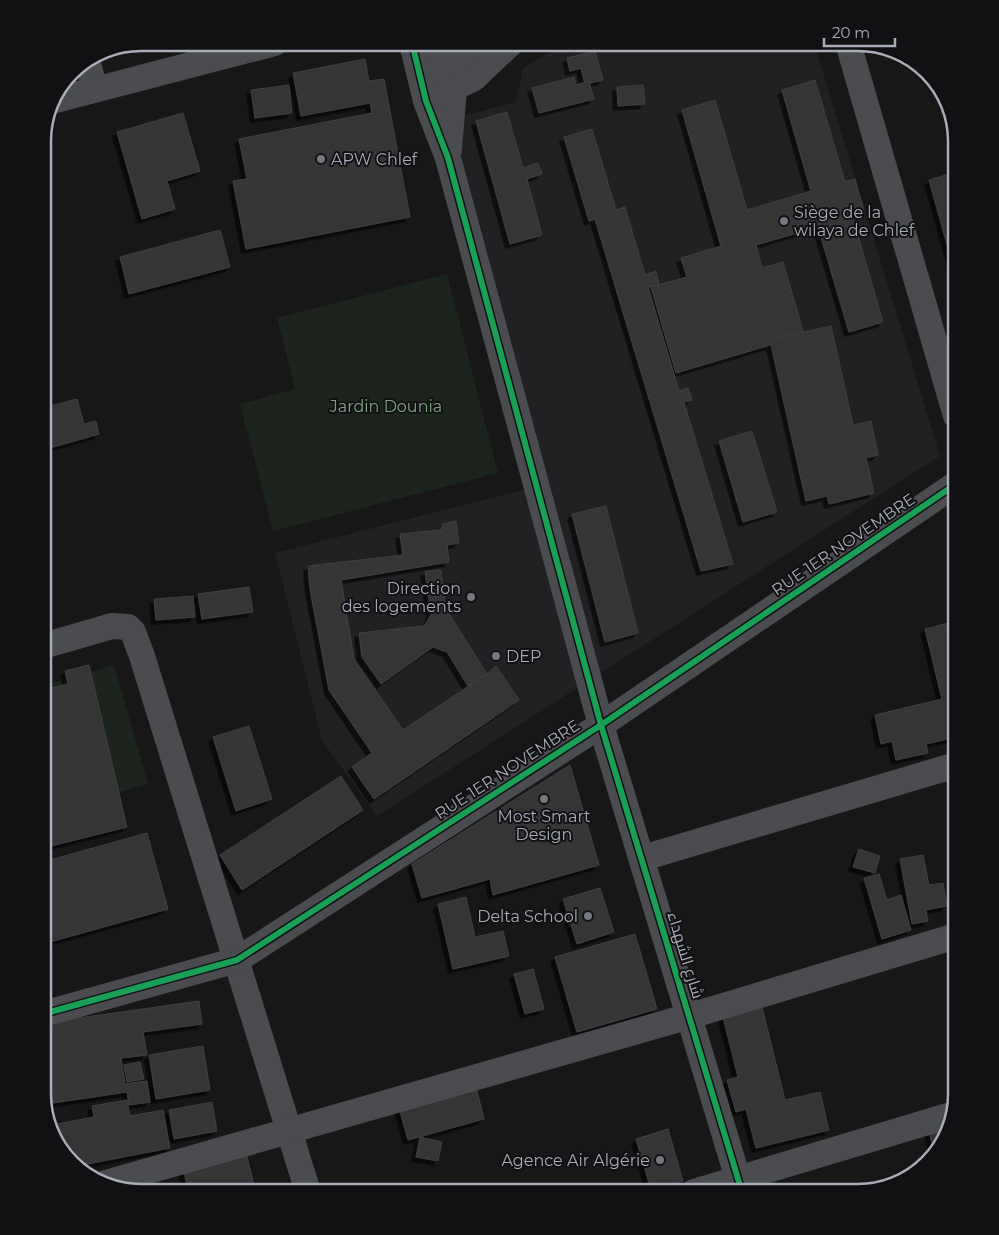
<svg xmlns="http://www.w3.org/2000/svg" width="999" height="1235" font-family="Montserrat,Cairo,sans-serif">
	<defs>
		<filter id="shadow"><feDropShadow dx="-4.5" dy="4.5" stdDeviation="0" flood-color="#0009"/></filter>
	</defs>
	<rect width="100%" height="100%" fill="#171717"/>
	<path fill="#212123" d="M564,43H814L940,456L377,816L322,741L275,553L546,484L452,119L516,102L523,68Z"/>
	<g fill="#1d241e">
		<path d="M447,274L498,473L273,531L240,404L295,389L277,318Z"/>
		<path d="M114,665L148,784L43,814V685Z"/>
	</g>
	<g fill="#353536" stroke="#3f4043" filter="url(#shadow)">
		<path d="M595,51L603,80L585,84L581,68L570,71L567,58Z"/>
		<path d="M365,59L369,81L384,79L410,217L246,249L233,181L247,179L239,139L372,113L370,103L301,116L293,73Z"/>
		<path d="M574,77L576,85L589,81L594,99L539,113L532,88Z"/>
		<path d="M815,80L845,182L855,179L864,211L852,215L883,322L849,332L818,227L756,245L762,268L783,262L804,335L676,373L651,287L687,277L681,258L721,246L682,110L715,100L747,210L811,191L782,90Z"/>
		<path d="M289,85L292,113L255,118L251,90Z"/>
		<path d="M643,85L645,104L618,106L617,87Z"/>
		<path d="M507,112L523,168L538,163L542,174L527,179L542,235L510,244L476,121Z"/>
		<path d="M183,113L200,171L167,181L175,209L142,219L117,132Z"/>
		<path d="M592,129L616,210L625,207L645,275L656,271L659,285L648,287L679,391L688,388L692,400L684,402L733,564L701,571L595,219L589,221L564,137Z"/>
		<path d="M956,172V277L929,180Z"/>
		<path d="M220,230L230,267L129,294L120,257Z"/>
		<path d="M831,326L853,425L871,421L878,455L866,458L874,493L829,504L827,496L806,501L770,340Z"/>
		<path d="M77,399L84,424L96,421L99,434L43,450V408Z"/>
		<path d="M752,431L777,512L743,522L719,441Z"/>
		<path d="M606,506L638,633L605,642L572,514Z"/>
		<path d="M456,521L459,543L447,545L449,562L341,580L354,659L403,730L487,674L496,666L519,700L374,799L352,767L372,753L329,690L310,589L308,566L403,555L400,534L441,530L443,524Z"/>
		<path d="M441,570L446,609L487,674L468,686L447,652L433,647L381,684L362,657L359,633L424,626L431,615L425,571Z"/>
		<path d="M249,587L253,612L202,619L198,594Z"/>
		<path d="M193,596L195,617L156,620L154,599Z"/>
		<path d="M956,621V737L926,744L928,753L896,760L892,741L881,744L875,715L942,699L925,629Z"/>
		<path d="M89,665L127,827L43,848V690L68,684L65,671Z"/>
		<path d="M249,726L272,799L236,811L213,737Z"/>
		<path d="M570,765L599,865L493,895L490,879L422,898L412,864Z"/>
		<path d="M341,776L363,810L242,890L220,855Z"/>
		<path d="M147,833L168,909L43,944V862Z"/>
		<path d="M859,849L880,856L875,873L853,867Z"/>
		<path d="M923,855L929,885L943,883L947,906L926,910L928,921L912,924L900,859Z"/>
		<path d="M879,874L887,900L901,895L911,930L882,939L864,878Z"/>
		<path d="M600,888L614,932L577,944L563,899Z"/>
		<path d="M466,897L475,937L503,931L509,956L453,969L438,904Z"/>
		<path d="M635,934L657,1009L577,1032L555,957Z"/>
		<path d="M533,969L544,1009L525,1014L514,974Z"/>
		<path d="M199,1001L202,1024L143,1032L147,1055L121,1058L125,1084L147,1081L150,1102L129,1105L127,1092L46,1104L42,1094L43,1023Z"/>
		<path d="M761,1003L785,1100L820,1092L829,1130L756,1148L746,1109L736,1112L727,1080L738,1077L722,1013Z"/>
		<path d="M203,1046L210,1090L156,1099L149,1055Z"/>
		<path d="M140,1062L144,1079L127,1082L124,1065Z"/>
		<path d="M475,1083L484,1119L408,1140L398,1104Z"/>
		<path d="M127,1100L130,1116L163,1110L170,1148L77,1166L62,1151L57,1124L94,1117L92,1106Z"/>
		<path d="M212,1102L217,1131L174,1139L169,1110Z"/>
		<path d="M952,1110L943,1143L934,1153L926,1116Z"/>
		<path d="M668,1129L683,1181L651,1190L636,1139Z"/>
		<path d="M420,1137L442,1142L438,1161L416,1157Z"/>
		<path d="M244,1145L256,1192H189L181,1161Z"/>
	</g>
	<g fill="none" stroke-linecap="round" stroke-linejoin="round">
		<g stroke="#4b4c50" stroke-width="26">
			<path d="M412,43L426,101L448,158L601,725L742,1192"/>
			<path d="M426,43L446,66L454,89L449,149"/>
			<path d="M848,43L956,416"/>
			<path d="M87,60L95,89"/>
			<path d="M431,73L467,55L508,43"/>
			<path d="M438,96L474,78L511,43"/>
			<path d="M52,101L275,43"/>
			<path d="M43,646L112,626L128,627L133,632L142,656L308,1192"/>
			<path d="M643,858L956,765"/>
			<path d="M43,1014L237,960L601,725L956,484"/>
			<path d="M106,1183L690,1016L956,936"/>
			<path d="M694,1192L951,1115"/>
		</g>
		<defs>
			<g id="cycleway">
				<path d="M412,43L426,101L448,158L601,725L742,1192"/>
				<path d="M43,1014L237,960L601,725L956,484"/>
			</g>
		</defs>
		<use href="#cycleway" stroke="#111113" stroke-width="9"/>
		<use href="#cycleway" stroke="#1a9f57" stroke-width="6"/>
	</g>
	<g fill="#757880" stroke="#111113" stroke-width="2">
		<circle cx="321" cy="159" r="5"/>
		<circle cx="784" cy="221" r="5"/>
		<circle cx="471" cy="597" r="5"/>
		<circle cx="496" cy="656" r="5"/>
		<circle cx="544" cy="799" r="5"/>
		<circle cx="588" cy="916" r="5"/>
		<circle cx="660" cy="1160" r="5"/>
	</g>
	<g text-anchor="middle" stroke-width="4" stroke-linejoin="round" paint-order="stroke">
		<g font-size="16" fill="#a8adb8" stroke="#111113" text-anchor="start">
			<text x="331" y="165">APW Chlef</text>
			<text x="794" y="218">Siège de la<tspan x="794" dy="18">wilaya de Chlef</tspan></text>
			<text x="461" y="594" text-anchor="end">Direction<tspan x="461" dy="18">des logements</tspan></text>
			<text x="506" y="662">DEP</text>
			<text x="544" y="822" text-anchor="middle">Most Smart<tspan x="544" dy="18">Design</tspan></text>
			<text x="578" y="922" text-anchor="end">Delta School</text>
			<text x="650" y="1166" text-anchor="end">Agence Air Algérie</text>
		</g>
		<g font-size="16" fill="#7fa381" stroke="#111113">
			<text x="386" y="412">Jardin Dounia</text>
		</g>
		<g font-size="16" fill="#a8adb8" stroke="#111113">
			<text transform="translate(843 544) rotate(-34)" y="6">RUE 1ER NOVEMBRE</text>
			<text transform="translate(507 769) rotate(-33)" y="6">RUE 1ER NOVEMBRE</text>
			<text transform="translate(686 955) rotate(73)" y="6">شارع الشهداء</text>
		</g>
	</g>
	<path d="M0 0H999V1235H0ZM141 51H858A90 90 0 0 1 948 141V1094A90 90 0 0 1 858 1184H141A90 90 0 0 1 51 1094V141A90 90 0 0 1 141 51Z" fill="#111113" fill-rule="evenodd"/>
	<path fill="none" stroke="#a8adb8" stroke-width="2.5" d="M141 51H858A90 90 0 0 1 948 141V1094A90 90 0 0 1 858 1184H141A90 90 0 0 1 51 1094V141A90 90 0 0 1 141 51Z"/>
	<path d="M824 38v8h71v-8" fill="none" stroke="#a8adb8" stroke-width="2.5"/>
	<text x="832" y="38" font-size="15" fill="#a8adb8" stroke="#111113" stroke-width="4" paint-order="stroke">20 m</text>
</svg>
